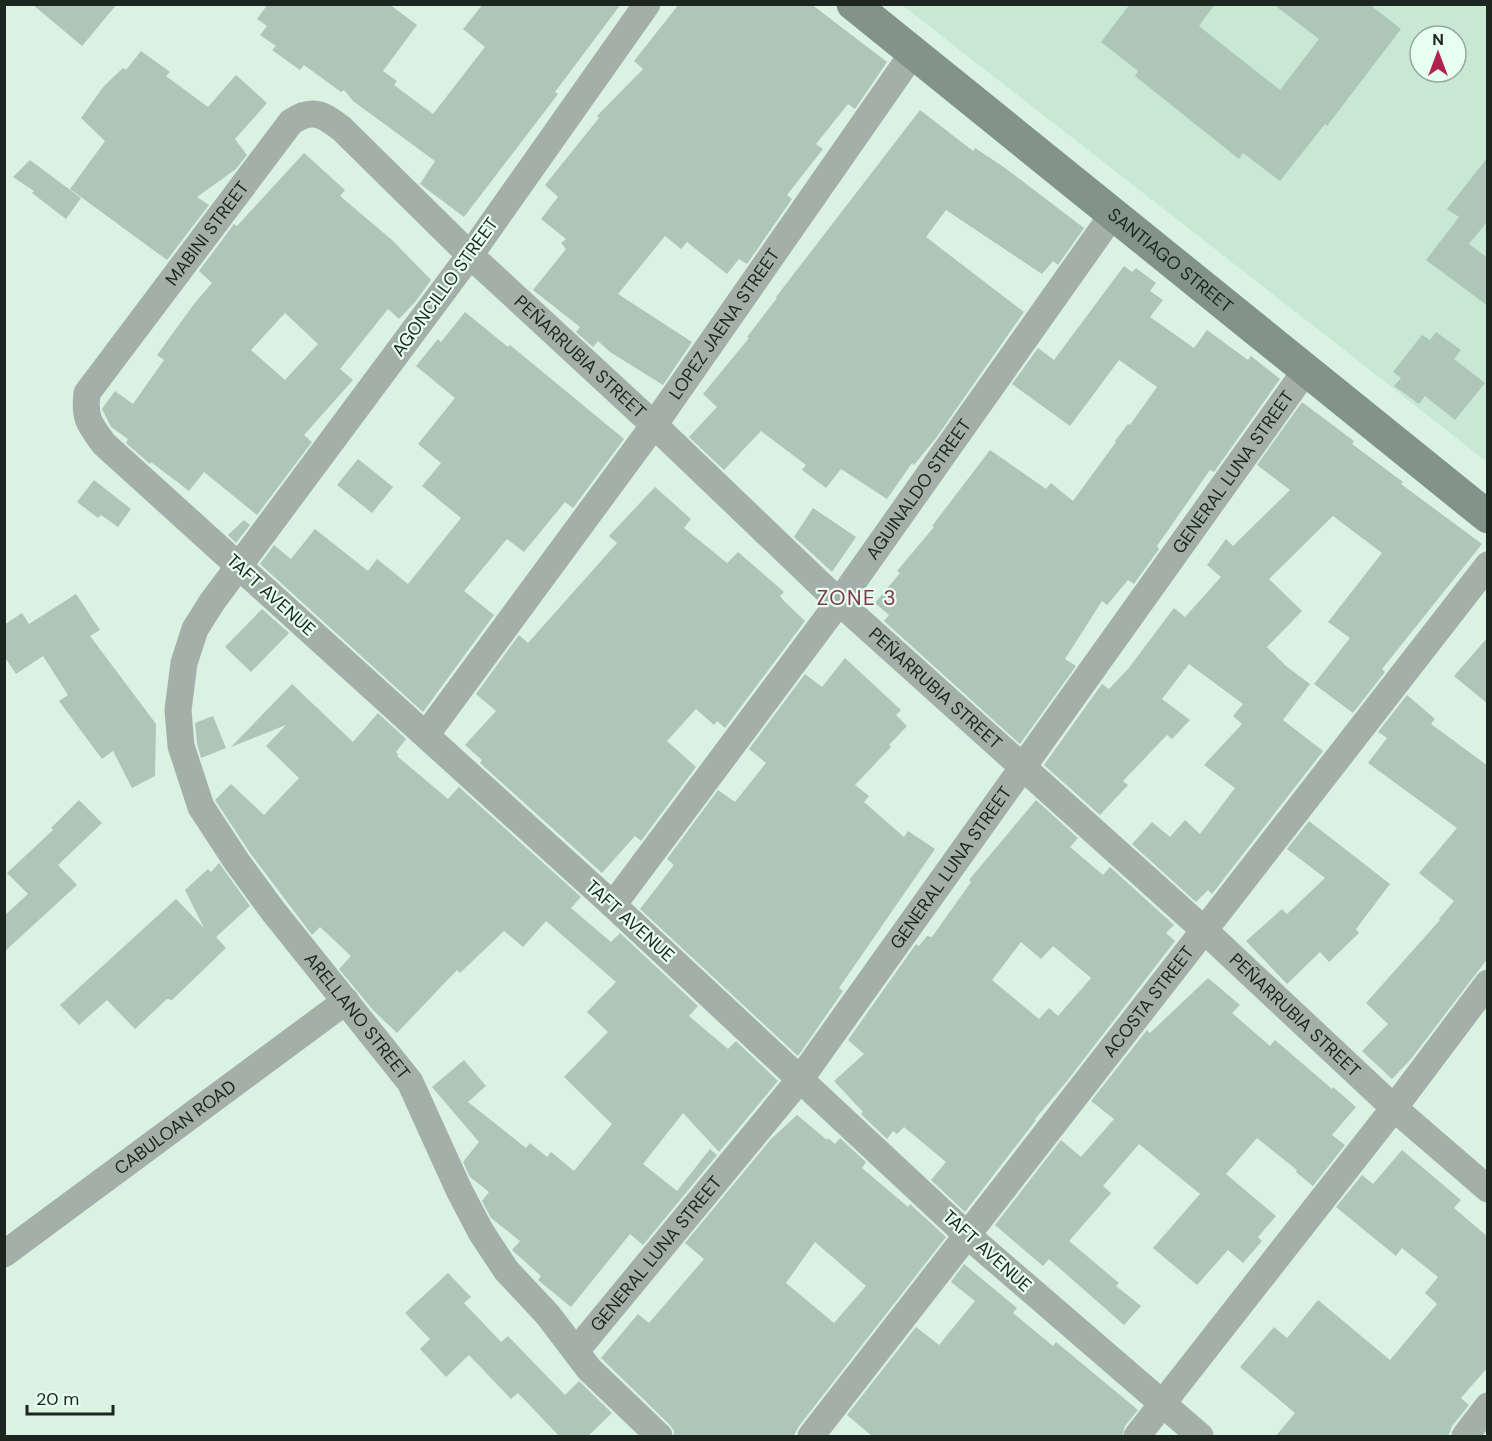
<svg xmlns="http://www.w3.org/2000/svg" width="1492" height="1441" font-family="'DM Sans',sans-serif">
	<rect width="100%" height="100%" fill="#d9f2e2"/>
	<path fill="#c8e8d4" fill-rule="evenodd" d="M902,5H1487V462L1333,341ZM1420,36H1456V72H1420Z"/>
	<g fill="#aec6b7" fill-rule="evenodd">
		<path d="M32,4H117L82,46Z"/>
		<path d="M268,4H389L417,25L383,71L397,81L394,85L433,114L485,47L463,29L483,4H621L555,92L558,94L464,217L420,184L435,161L353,101L344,90L341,92L304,65L300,70L272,50L276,46L260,35L267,26L257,19Z"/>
		<path d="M679,4H811L887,62L855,109L848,104L816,144L823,149L787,195L792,199L747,264L739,259L727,274L687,242L681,249L665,236L618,294L692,342L663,385L610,352L598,341L593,347L576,332L580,327L533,290L566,249L561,243L566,239L541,219L558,197L545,185L599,118L597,116L643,69L634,61Z"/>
		<path d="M1130,4H1215L1199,26L1280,90L1319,39L1273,4H1369L1401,29L1327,126L1325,124L1280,181L1243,153L1239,159L1135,76L1138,71L1101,42Z"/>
		<path d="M141,51L170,72L166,76L208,107L236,75L267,103L235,139L247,155L236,169L197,197L209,205L167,260L70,189L105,141L81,118L104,86L123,68L126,70Z"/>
		<path d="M920,110L973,151L975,148L1005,168L1084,228L1058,265L1053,261L1042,274L946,210L926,237L1024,312L936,438L914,465L912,463L887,499L841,469L826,488L802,470L806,465L761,431L724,470L689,437L717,407L703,394L749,338L747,337L777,298L776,297Z"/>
		<path d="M304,153L345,190L340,196L392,240L431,280L416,301L399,319L388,309L340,369L353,380L304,435L312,442L257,515L204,472L189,491L151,462L150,464L126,443L128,439L111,427L102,409L115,391L133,404L164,360L157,355L194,304L212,283L199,271L234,224L237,226ZM285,313L318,344L285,380L251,350Z"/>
		<path d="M1488,157V221L1469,244L1488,258V306L1426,260L1459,217L1447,209Z"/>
		<path d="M30,160L81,198L66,219L32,193L34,191L13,177Z"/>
		<path d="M1124,266L1132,272L1136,268L1156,283L1150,291L1163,300L1150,317L1194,348L1207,330L1248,360L1251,356L1280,379L1214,472L1210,470L1157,546L1159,549L1134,584L1128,580L1107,605L1102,601L1065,659L1076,666L1020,744L884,621L889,615L875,603L900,573L897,571L934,527L932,526L990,450L1046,489L1051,483L1073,501L1116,442L1115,441L1128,424L1130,425L1157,387L1119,360L1070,426L1012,384L1038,348L1054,360Z"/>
		<path d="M465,312L508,347L510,345L624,439L573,508L565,502L524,552L507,539L464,591L494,615L423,712L260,564L274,545L291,559L315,529L368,571L377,559L408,584L461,518L422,486L441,463L418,444L455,398L416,366L438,339L441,342Z"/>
		<path d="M1436,332L1461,350L1454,359L1485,383L1455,420L1425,396L1419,404L1394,386L1401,378L1393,372L1422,335L1430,340Z"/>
		<path d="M1302,402L1354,441L1352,444L1403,482L1401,484L1482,544L1382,669L1385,672L1353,713L1314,684L1350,638L1328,622L1382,553L1333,516L1269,579L1302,611L1267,647L1286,666L1310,684L1283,720L1323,751L1212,894L1208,890L1196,902L1132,844L1152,822L1170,837L1185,820L1200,834L1235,788L1204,765L1242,724L1233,716L1243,704L1189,664L1162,699L1190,720L1172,739L1167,735L1123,781L1128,785L1100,815L1044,765L1102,684L1109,689L1128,669L1174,608L1185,617L1221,577L1207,565L1226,539L1233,546L1290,490L1257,465Z"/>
		<path d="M358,459L393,487L372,513L337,485Z"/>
		<path d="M94,480L131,509L118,527L101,515L98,518L77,502Z"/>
		<path d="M655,487L691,519L684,528L727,563L738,552L784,592L780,596L784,601L805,621L725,728L717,721L714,725L696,709L667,741L696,767L641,841L635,836L602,873L480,763L482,760L465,745L496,711L476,694L519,635L528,643L617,543L609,536Z"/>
		<path d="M813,508L856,537L832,572L794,537Z"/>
		<path d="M244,520L250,525L236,543L228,535Z"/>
		<path d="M76,594L100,630L90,636L156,724L155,776L132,788L113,751L102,759L59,701L68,695L43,656L16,674L4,656V625L22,613L29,624Z"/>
		<path d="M262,609L289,633L251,672L225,647Z"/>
		<path d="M1488,637V704L1454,676Z"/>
		<path d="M845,658L901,710L896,715L907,726L889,745L891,747L855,785L869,796L864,802L904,837L908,831L935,849L839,988L843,991L798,1056L640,909L674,865L667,859L718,790L735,802L766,763L749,749L805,674L822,687Z"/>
		<path d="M292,684L353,742L378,713L406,739L396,752L398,754L397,756L448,799L459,787L581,897L571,908L611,942L620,933L698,1006L689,1016L728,1049L736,1041L778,1081L719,1152L683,1113L643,1164L677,1191L710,1149L717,1155L643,1245L630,1234L571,1307L538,1280L541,1276L512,1250L520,1241L491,1218L482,1201L489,1192L470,1177L463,1162L479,1142L432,1087L464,1060L486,1086L468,1102L526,1148L530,1143L547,1157L551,1152L574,1171L612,1124L564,1077L608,1032L587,1012L616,982L546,921L523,947L504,931L460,973L457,970L397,1033L373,1010L339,969L351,956L320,927L312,935L250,853L215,800L231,784L264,815L299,778L266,746L286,725L231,747Z"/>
		<path d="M1407,695L1435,719L1431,724L1488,766V958L1411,1059L1392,1079L1362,1051L1388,1024L1366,1003L1440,920L1439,919L1454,901L1419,873L1457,828L1368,763L1387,738L1378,732Z"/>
		<path d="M213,716L226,748L201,758L197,743L195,723Z"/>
		<path d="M79,800L102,823L58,865L77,885L4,952V916L28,894L7,873L53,830L51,828Z"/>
		<path d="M1036,800L1078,838L1070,847L1103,875L1110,867L1174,925L1166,933L1175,941L1067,1081L1035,1119L1036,1120L965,1212L931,1180L946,1162L904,1127L897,1134L893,1131L887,1139L861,1114L863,1112L834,1081L864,1054L848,1040L916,944L919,946L927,936L932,937L971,882L969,880ZM1021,942L1041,959L1053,946L1091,978L1058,1016L1049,1008L1039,1019L992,980Z"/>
		<path d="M1309,821L1390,884L1356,929L1359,933L1329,962L1320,952L1287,984L1246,941L1282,909L1287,914L1325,878L1287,849Z"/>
		<path d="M219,863L250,906L216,937L226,948L172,1000L167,999L135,1029L107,1000L79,1025L60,1005L176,899L204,928L185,890L208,869L211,872Z"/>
		<path d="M1208,978L1240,1005L1232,1013L1270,1046L1275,1040L1332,1089L1333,1087L1356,1107L1332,1135L1345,1145L1313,1186L1296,1172L1297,1170L1257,1138L1226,1174L1276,1216L1258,1237L1262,1241L1243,1263L1228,1250L1197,1285L1153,1248L1200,1194L1139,1144L1103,1186L1111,1193L1069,1241L1119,1283L1116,1286L1141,1306L1124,1325L1049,1259L1043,1266L995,1225L1061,1140L1081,1157L1114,1119L1091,1101L1147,1030L1150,1033Z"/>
		<path d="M797,1115L827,1140L828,1138L835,1144L840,1138L866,1162L862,1168L908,1207L910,1204L946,1237L799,1426L793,1437H674V1431L670,1425L601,1358L638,1314L649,1323L704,1259L685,1243L771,1139ZM815,1242L866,1286L834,1323L786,1283Z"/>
		<path d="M1402,1150L1461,1200L1454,1208L1488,1237V1367L1461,1398L1469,1405L1452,1426L1448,1437H1275L1295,1413L1240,1367L1274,1327L1287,1338L1318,1300L1390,1360L1437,1304L1425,1293L1438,1277L1402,1248L1396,1256L1336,1207L1362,1175L1373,1184Z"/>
		<path d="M964,1264L1017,1308L1013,1313L1053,1346L1056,1342L1138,1410L1125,1426L1122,1437H873L847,1415L916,1327L939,1345L975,1301L951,1282Z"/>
		<path d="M448,1273L471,1297L464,1303L501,1342L508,1336L565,1395L579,1381L612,1413L587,1437H560L518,1393L511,1399L469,1355L446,1377L420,1349L430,1339L405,1313Z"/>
	</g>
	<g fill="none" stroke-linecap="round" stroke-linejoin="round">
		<g stroke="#a5afa9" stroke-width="27">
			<path id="s1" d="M647,4L470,255L212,602L195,629L184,663L178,710L181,746L201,807L237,862L273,911L410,1082L459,1190L481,1232L506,1270L548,1315L589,1369L659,1436"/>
			<path id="s2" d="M426,735L654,425L913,53"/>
			<path id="s3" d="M613,905L839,602L1113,214"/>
			<path id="s4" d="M4,1254L346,1001"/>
			<path id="s5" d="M576,1351L801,1078L1306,370"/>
			<path id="s6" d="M811,1436L1488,565"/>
			<path d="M1137,1436L1394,1108L1488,983"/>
			<path id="s7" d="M1200,1436L967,1235L613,905L104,444C89,424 84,418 87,393L291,122C313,107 324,115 342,129L470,255L654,425L839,602L1204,930L1394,1108L1488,1189"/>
			<path d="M1465,1436L1488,1406"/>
		</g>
		<path stroke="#839389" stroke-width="33" id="s8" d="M853,4L1488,517"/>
	</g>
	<g text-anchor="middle" stroke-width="4.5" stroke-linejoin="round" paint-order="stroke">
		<g font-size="18" fill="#1c251f" stroke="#e6ffef">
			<text dy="6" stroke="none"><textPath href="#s7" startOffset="1734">MABINI STREET</textPath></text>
			<text dy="6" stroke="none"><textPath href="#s8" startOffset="408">SANTIAGO STREET</textPath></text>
			<text transform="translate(445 287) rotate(-54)" y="6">AGONCILLO STREET</text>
			<text dy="6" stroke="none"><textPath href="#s2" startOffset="508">LOPEZ JAENA STREET</textPath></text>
			<text dy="6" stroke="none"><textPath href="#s7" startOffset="2260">PEÑARRUBIA STREET</textPath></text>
			<text dy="6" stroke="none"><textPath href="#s5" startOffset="1098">GENERAL LUNA STREET</textPath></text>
			<text dy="6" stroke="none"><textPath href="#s3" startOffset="516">AGUINALDO STREET</textPath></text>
			<text transform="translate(271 595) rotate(42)" y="6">TAFT AVENUE</text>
			<text dy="6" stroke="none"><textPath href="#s7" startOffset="2746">PEÑARRUBIA STREET</textPath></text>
			<text dy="6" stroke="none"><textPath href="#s5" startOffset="612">GENERAL LUNA STREET</textPath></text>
			<text transform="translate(630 921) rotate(42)" y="6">TAFT AVENUE</text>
			<text dy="6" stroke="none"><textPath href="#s6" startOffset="550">ACOSTA STREET</textPath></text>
			<text dy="6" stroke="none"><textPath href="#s1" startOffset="1216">ARELLANO STREET</textPath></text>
			<text dy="6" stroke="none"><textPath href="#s7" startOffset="3232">PEÑARRUBIA STREET</textPath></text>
			<text dy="6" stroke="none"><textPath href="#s4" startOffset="213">CABULOAN ROAD</textPath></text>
			<text transform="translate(987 1251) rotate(42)" y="6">TAFT AVENUE</text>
			<text dy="6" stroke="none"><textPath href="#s5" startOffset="126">GENERAL LUNA STREET</textPath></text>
		</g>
		<g font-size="21" letter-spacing="1.5" fill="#813949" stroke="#e6ffef">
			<text x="857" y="605">ZONE 3</text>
		</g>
	</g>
	<rect width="1492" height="1441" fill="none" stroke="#1c251f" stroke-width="12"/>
	<g transform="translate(1438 54)"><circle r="28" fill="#e6ffef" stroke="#95a89c" stroke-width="1.5"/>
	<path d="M0-4.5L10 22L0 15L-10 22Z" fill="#b12150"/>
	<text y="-9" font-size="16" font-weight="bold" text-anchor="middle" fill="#1c251f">N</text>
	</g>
	<path d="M27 1405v9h86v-9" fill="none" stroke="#1c251f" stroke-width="3"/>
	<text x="36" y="1405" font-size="18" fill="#1c251f" stroke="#e6ffef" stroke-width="4.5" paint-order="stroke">20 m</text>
</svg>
